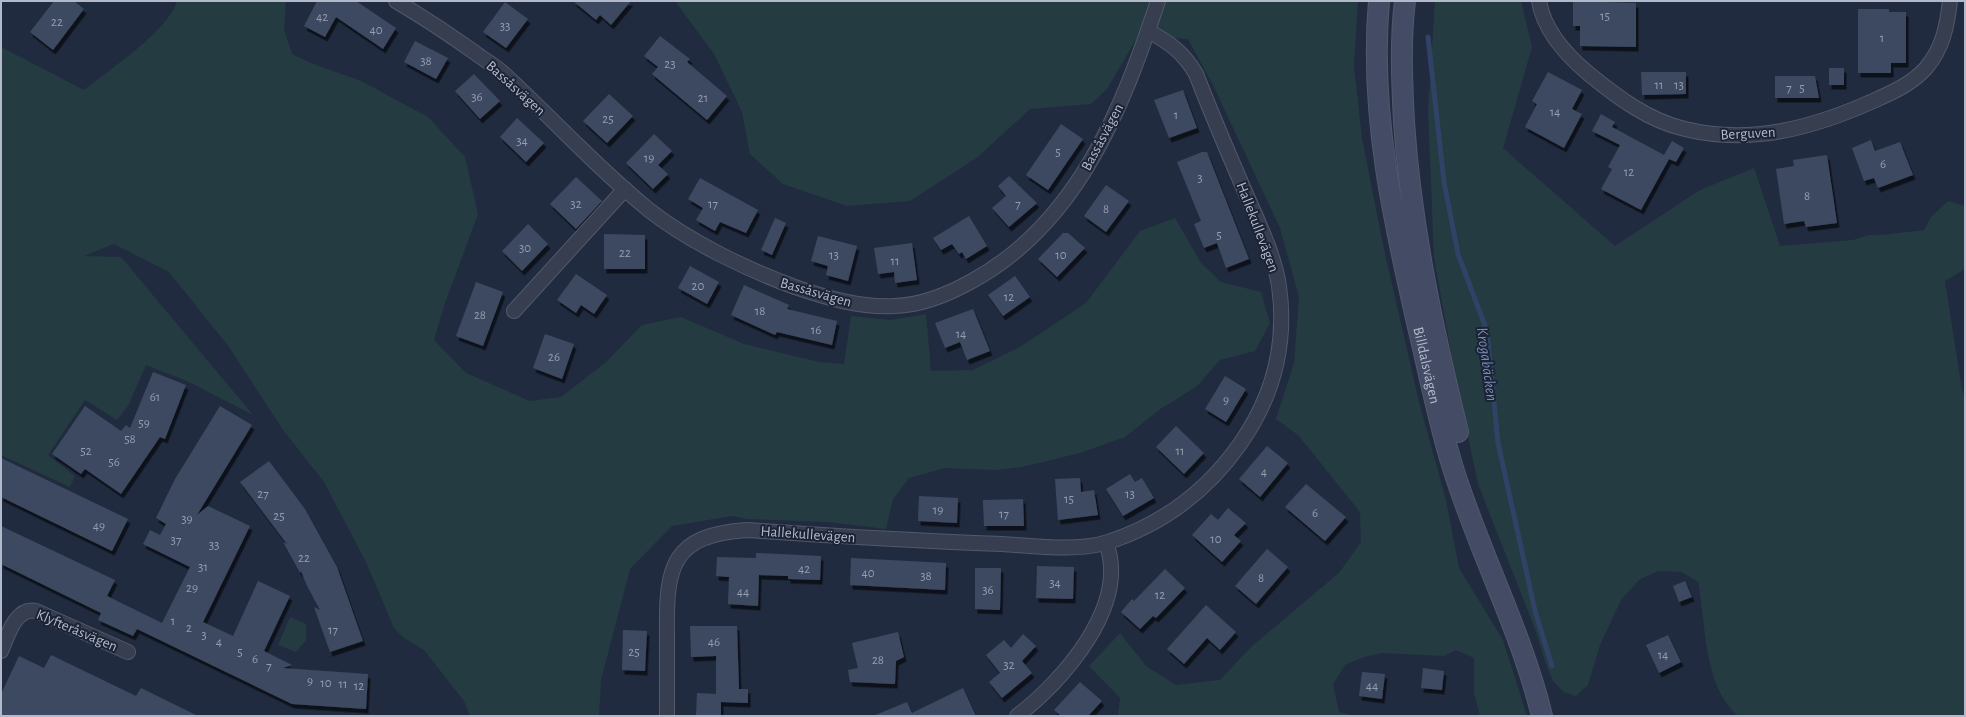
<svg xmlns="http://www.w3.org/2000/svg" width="1966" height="717" font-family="'Alegreya Sans',sans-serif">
	<defs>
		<filter id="shadow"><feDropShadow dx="2.5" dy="4.5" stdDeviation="0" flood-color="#0009"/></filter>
	</defs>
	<rect width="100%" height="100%" fill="#212b40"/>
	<g fill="#243b41">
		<path d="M177,1H286L284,30L292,54L311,63L361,81L428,117L465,157L478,214L445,303L434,340L466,373L530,401L561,397L605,363L642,325L681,317L744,344L819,362L844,364L851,316L890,320L926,314L931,371L973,370L1020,347L1086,303L1140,231L1175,218L1201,263L1221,282L1261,292L1270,323L1255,351L1220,360L1197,386L1159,410L1125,437L1080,453L1022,467L997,470L945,468L909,478L893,499L886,529L827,522L747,519L732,516L672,526L630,569L601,680L599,716H470L464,701L424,650L404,638L394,628L366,562L324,482L283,430L229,347L169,272L114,244L84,256L121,257L253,415L189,382L146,365L128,406L117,420L85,400L48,455L75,476L70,487L1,455V47L84,90C109,70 168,31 177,1Z"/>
		<path d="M675,1H1358L1354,67L1362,138L1384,249L1419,402L1446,500L1459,568L1503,640L1527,716H1480L1474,693V658L1456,650L1444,656L1383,653L1364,657L1345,665L1333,684L1339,712L1353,716H1118L1120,698L1089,666L1120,633L1146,666L1176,685L1220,680L1252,646L1339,573L1361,542L1360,512L1298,435L1276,419L1294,363L1299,297L1280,228L1213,85L1188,39L1138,36L1107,89L1091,104L1030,109L978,157L910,201L847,206L783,184L750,154L742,112L714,54Z"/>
		<path d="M1435,1H1521L1532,47L1503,148L1615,246L1700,190L1754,168L1780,246L1853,240L1869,235H1882L1924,230L1931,217L1948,201L1965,206V269L1945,281L1962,390L1965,397V716H1738C1703,686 1706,623 1698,582L1682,572L1658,571L1639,580L1621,600L1600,645L1588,685L1576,696L1564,692L1553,681L1546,664L1535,629L1478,484L1457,385L1434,258L1428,111Z"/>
		<path d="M290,617L306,624V640L296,652L278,645Z"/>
	</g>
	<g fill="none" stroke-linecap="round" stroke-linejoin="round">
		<path stroke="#314267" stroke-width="5" d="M1428,37L1444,182L1458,254L1487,331L1498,443L1535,611L1552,666"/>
	</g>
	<g fill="#3d4960" filter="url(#shadow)">
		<path d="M54,1H74L84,9L53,50L30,32Z"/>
		<path d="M317,1H356L396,28L383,49L336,17L325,37L304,26Z"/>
		<path d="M573,1H631L611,25L600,15L596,20Z"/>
		<path d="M1573,1L1636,3V47L1580,46V26H1573Z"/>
		<path d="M505,2L528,19L506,48L483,32Z"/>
		<path d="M1858,9H1889V12H1906V63H1891V73H1858Z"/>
		<path d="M660,36L690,59L687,62L727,96L707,120L652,74L658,67L644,56Z"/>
		<path d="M415,41L448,58L436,79L404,62Z"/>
		<rect x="1829" y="68" width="15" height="17"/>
		<path d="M1548,72L1582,90L1572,109L1582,114L1564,148L1525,127L1537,104L1532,101Z"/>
		<path d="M1641,72H1686V94L1642,95Z"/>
		<path d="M474,74L500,101L480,119L455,91Z"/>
		<path d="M1775,76H1815L1819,98H1775Z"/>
		<path d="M1183,90L1197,128L1169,138L1154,100Z"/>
		<path d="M609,94L633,116L607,143L583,121Z"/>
		<path d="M1601,114L1615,122L1612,127L1664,155L1672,141L1684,148L1676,162L1669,159L1641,210L1601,189L1612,169L1608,167L1620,145L1592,131Z"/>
		<path d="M517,118L544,143L526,162L500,137Z"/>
		<path d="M1061,124L1083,139L1048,190L1026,175Z"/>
		<path d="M654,134L672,151L658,165L668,174L653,189L626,163Z"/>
		<path d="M1871,140L1875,151L1900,142L1913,175L1878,188L1874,178L1864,181L1852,148Z"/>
		<path d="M1202,152H1207L1249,259L1226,268L1217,243L1204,248L1194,224L1201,221L1177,162Z"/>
		<path d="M1827,155L1837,223L1806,227L1804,221L1784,224L1776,169L1794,166L1793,160Z"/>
		<path d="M1009,176L1037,203L1009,227L992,208L1006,196L998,186Z"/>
		<path d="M576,177L602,201L576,229L550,204Z"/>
		<path d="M700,178L758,210L746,233L720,222L715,231L696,220L703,208L688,199Z"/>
		<path d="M1106,185L1129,201L1106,232L1084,216Z"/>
		<path d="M969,216L987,246L966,259L962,252L959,254L952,244L941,250L933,238Z"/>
		<path d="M775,218L786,223L772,255L761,250Z"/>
		<path d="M528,224L548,244L522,271L502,251Z"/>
		<path d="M1063,233H1068L1085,248L1057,277L1038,259Z"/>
		<path d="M604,234L645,235V269H604Z"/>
		<path d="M818,236L857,246L848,281L826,275L828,266L811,261Z"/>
		<path d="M912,243L917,280L895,283L894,272L878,274L874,248Z"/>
		<path d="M690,266L719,282L707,304L678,288Z"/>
		<path d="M576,274L607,295L594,314L581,305L576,313L557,300Z"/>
		<path d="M1015,276L1030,297L1003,316L988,295Z"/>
		<path d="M476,282L503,292L483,346L456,336Z"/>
		<path d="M744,285L789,305L787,309L837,321L832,345L777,332L775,335L731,315Z"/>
		<path d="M973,309L990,351L967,360L960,342L945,348L935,323Z"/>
		<path d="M545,334L574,344L562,379L533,368Z"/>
		<path d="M153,372L186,385L165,439L160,437L121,494L85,469L81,474L52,454L85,406L121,431L126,425L130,428Z"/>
		<path d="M1225,376L1246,389L1226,422L1205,409Z"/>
		<path d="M220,406L252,425L197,515L208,506L250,526L203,622L233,636L258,581L290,596L264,651L292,665L283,668L368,674L366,709L292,704L137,629L133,636L98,620L101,613L1,564V526L115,580L107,596L162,623L190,567L143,544L150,530L160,535L166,524L156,518L175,479Z"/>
		<path d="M1176,426L1204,453L1184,474L1156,447Z"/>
		<path d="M1267,446L1288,463L1260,497L1239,479Z"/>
		<path d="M1,458L128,519L112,551L1,497Z"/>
		<path d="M269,461L305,509L337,567L363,641L330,652L314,607L320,610L307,586L301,571L300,573L283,542L287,544L240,482Z"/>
		<path d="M1130,474L1135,482L1142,478L1154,498L1123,516L1106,489Z"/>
		<path d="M1080,478L1081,492L1094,490L1098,515L1058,520L1055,479Z"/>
		<path d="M1306,484L1346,517L1325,541L1285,507Z"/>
		<path d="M919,496L958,498L957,523L918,521Z"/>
		<path d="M1023,499L1024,526H984L983,500Z"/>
		<path d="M1228,508L1246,523L1234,535L1241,541L1222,562L1192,535L1211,514L1218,520Z"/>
		<path d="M1267,549L1288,567L1256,604L1235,586Z"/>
		<path d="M756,553L821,556L820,580L788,579V576L759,575L758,606L728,604L729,577L716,576L717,557L756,558Z"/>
		<path d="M851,558L946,563L945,590L850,585Z"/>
		<path d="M1037,566L1074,567L1073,599L1036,598Z"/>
		<path d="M975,568H1001L1000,610L975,609Z"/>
		<path d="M1165,569L1185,588L1156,618L1153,616L1140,629L1121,612L1132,599L1134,601Z"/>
		<path d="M1685,581L1692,597L1679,602L1673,586Z"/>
		<path d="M1206,605L1236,632L1220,650L1207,638L1184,664L1167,649Z"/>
		<path d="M690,626H737L739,689H748V703L721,702V716H696L697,693L716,694V656L691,657Z"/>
		<path d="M623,630L647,631L645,671L622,670Z"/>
		<path d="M898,632L904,657L896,661L895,684L850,682L848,670L858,668L852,643Z"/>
		<path d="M1023,634L1036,646L1022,661L1032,673L1002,698L989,682L1000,673L986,655L1004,640L1011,648Z"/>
		<path d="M1668,635L1681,662L1659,673L1646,645Z"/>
		<path d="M51,655L136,696L141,688L198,716H1V694L19,656L44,668Z"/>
		<path d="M1423,668L1444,671L1442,690L1421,688Z"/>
		<path d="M1362,672L1385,674L1382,699L1359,696Z"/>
		<path d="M1080,682L1102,701L1088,716H1061L1054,710Z"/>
		<path d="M963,688L976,716H873L907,702L912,713Z"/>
	</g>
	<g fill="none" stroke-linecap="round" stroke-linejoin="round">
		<defs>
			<g id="street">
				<path d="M396,1C423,17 449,34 474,52C483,59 494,65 503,73C552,118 597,168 649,210C688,241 748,270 795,287C827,298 860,308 895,306C922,305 949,294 972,281C1078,223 1122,109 1158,1"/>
				<path d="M1539,1C1544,31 1566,55 1589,74C1617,97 1649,121 1685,129C1750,145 1813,128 1873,101C1891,93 1912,84 1926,68C1943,48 1947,26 1950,1"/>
				<path d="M514,311L625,189"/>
				<path d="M1,651C8,636 15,607 36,611L128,652"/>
				<path d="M667,716C667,689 667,661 667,634C666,567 671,535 747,530C832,536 917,541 1002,544C1034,546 1078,552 1108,542C1163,524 1207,491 1240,444C1273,397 1287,343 1279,286C1274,254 1259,224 1246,194C1229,155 1212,115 1196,74C1184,53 1169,42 1148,31"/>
				<path d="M1017,716C1063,681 1130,605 1106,543"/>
			</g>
			<g id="secondary">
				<path id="s1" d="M1379,1C1369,113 1394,223 1419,331C1430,377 1439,424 1453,468C1479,552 1521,630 1542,716"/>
				<path d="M1405,1C1400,41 1402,82 1404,122C1411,227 1433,330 1458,432"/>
			</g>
		</defs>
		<use href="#street" stroke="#51596b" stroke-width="16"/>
		<use href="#secondary" stroke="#51596b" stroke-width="22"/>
		<use href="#street" stroke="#363e50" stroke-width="14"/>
		<use href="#secondary" stroke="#434c64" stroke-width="20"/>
	</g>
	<g text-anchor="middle" stroke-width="4" stroke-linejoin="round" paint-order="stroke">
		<g font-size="13" fill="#959db0">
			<text x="1605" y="20">15</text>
			<text x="322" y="21">42</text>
			<text x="57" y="26">22</text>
			<text x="505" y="30">33</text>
			<text x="376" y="34">40</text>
			<text x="1882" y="42">1</text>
			<text x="426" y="65">38</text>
			<text x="670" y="68">23</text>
			<text x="1659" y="89">11</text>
			<text x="1679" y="89">13</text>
			<text x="1789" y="92">7</text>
			<text x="1802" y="92">5</text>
			<text x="477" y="101">36</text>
			<text x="703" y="102">21</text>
			<text x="1555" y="116">14</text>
			<text x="1176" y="119">1</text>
			<text x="608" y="123">25</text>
			<text x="522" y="145">34</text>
			<text x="1058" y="156">5</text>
			<text x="649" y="162">19</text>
			<text x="1883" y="168">6</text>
			<text x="1629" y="176">12</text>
			<text x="1200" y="182">3</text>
			<text x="1807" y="200">8</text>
			<text x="576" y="208">32</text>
			<text x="713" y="208">17</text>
			<text x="1018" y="208">7</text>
			<text x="1106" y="213">8</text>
			<text x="1219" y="239">5</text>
			<text x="525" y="252">30</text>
			<text x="625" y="257">22</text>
			<text x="834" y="259">13</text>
			<text x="1061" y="259">10</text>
			<text x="895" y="265">11</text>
			<text x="698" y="290">20</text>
			<text x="1009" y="301">12</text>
			<text x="760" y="315">18</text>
			<text x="480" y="319">28</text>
			<text x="816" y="334">16</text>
			<text x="961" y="338">14</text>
			<text x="554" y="361">26</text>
			<text x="155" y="401">61</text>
			<text x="1226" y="404">9</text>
			<text x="144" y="427">59</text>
			<text x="130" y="443">58</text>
			<text x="86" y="455">52</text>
			<text x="1180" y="455">11</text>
			<text x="114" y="466">56</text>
			<text x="1264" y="476">4</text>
			<text x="263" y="498">27</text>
			<text x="1130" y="498">13</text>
			<text x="1069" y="503">15</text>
			<text x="938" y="514">19</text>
			<text x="1315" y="517">6</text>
			<text x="1004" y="518">17</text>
			<text x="279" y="520">25</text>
			<text x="187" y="523">39</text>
			<text x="99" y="530">49</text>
			<text x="1216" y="543">10</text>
			<text x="176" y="544">37</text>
			<text x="214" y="549">33</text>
			<text x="304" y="562">22</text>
			<text x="203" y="571">31</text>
			<text x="804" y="573">42</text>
			<text x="868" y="577">40</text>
			<text x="926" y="580">38</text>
			<text x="1261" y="582">8</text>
			<text x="1055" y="587">34</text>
			<text x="192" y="592">29</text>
			<text x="988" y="594">36</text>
			<text x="743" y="596">44</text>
			<text x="1160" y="599">12</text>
			<text x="173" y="625">1</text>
			<text x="189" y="632">2</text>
			<text x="333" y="634">17</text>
			<text x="204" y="639">3</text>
			<text x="219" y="646">4</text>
			<text x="714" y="646">46</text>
			<text x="240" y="656">5</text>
			<text x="634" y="656">25</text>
			<text x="1663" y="659">14</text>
			<text x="255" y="663">6</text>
			<text x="878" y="664">28</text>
			<text x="1009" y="669">32</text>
			<text x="269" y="670">7</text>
			<text x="310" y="685">9</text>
			<text x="326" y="687">10</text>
			<text x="343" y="688">11</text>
			<text x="359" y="690">12</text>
			<text x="1372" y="690">44</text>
		</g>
		<g font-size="15" fill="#b2b9cb" stroke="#1b2335">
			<text transform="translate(516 88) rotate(42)" y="5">Bassåsvägen</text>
			<text transform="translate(1748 133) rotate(-3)" y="5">Berguven</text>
			<text transform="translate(1102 137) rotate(-62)" y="5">Bassåsvägen</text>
			<text transform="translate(1258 227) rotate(69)" y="5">Hallekullevägen</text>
			<text transform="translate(816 292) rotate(16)" y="5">Bassåsvägen</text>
			<text dy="5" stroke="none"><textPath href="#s1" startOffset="369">Billdalsvägen</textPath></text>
			<text transform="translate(808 534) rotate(4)" y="5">Hallekullevägen</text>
			<text transform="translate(77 630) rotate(23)" y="5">Klyfteråsvägen</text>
		</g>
		<g font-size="16" font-style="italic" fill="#768bb6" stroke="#1b2335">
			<text transform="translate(1488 364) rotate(82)" y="6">Krogabäcken</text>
		</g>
	</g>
	<rect width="1966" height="717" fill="none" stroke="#b2b9cb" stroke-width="4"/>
</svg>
